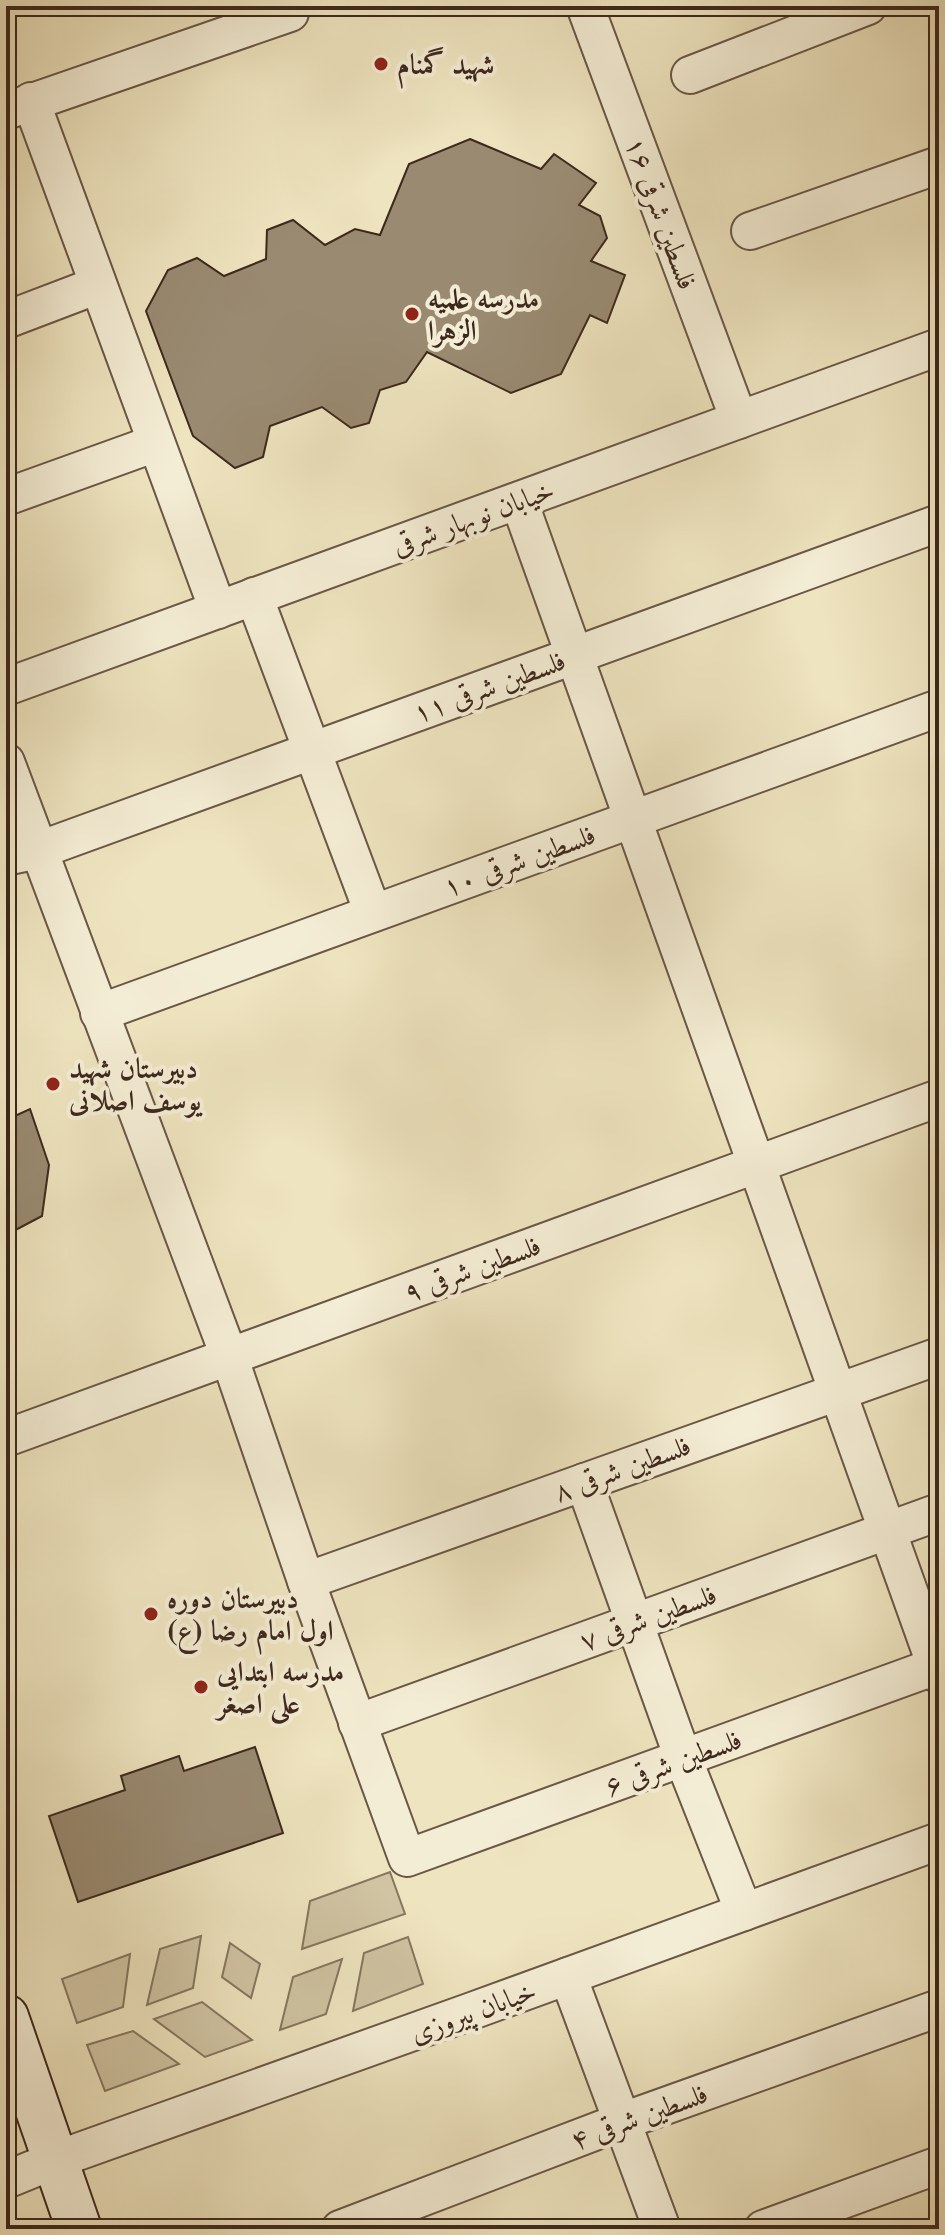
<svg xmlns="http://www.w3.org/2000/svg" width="945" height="2235" font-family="'Old Standard TT',Amiri,serif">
	<rect width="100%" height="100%" fill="#eee4bf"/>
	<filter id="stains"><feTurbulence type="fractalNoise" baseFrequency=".0025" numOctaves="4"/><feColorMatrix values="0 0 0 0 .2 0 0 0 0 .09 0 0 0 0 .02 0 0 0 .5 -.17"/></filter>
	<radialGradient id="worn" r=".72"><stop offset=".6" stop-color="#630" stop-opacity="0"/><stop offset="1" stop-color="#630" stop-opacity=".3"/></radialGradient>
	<g fill="#d0c4a3" stroke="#867660" stroke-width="2">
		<path d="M390,1872L405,1914L302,1949L310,1901Z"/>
		<path d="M201,1936L193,1988L147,2005L160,1949Z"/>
		<path d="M408,1937L423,1984L353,2011L364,1953Z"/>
		<path d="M230,1943L260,1964L251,1998L222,1977Z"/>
		<path d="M130,1954L123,2007L77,2023L62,1979Z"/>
		<path d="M342,1959L326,2014L280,2030L293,1977Z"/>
		<path d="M202,2002L252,2040L205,2057L154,2019Z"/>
		<path d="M133,2031L179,2064L105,2091L87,2045Z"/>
	</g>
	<g fill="#998a71" stroke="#3d281d" stroke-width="2">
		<path d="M470,139L541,169L554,154L596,183L579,205L600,216L607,238L591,261L625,275L607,323L590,315L561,374L511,393L427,352L406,382L380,390L369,423L351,428L322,407L270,426L263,457L235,468L193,436L146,311L168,270L197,258L224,276L266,259L267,230L293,220L325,245L355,229L380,235L409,164Z"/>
		<path d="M30,1109L49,1165L42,1216L6,1235V1120Z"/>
		<path d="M255,1747L283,1833L78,1902L49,1816L125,1790L121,1776L179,1756L184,1771Z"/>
	</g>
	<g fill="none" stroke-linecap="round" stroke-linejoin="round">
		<defs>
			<g id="street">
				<path d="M585,6L739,420"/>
				<path d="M690,75L868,6"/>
				<path d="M31,101L218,610"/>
				<path d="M6,111L290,13L287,6"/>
				<path d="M750,231L939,165"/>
				<path d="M6,320L98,285"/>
				<path d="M6,497L156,443"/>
				<path d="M519,501L939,1675"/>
				<path d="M254,596L373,913"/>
				<path d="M6,687L939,347"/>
				<path d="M6,762L229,1356L306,1581L407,1858L939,1665"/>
				<path d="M6,857L39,850L939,523"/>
				<path d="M99,1013L939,708"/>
				<path d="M6,1438L939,1098"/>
				<path d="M584,1482L683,1758L744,1912"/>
				<path d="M306,1581L939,1356"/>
				<path d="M357,1723L939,1512"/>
				<path d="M568,1976L662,2229"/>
				<path d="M6,2180L55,2160L469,2012L939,1841"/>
				<path d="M340,2229L623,2121L939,2008"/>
				<path d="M763,2229L939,2165"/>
			</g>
			<path id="secondary" d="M6,2017L79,2229"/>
		</defs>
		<use href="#street" stroke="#695746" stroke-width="40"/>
		<use href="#secondary" stroke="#3d281d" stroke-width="48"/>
		<use href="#street" stroke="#f4edd5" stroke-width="36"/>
		<use href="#secondary" stroke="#f4edd5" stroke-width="44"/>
	</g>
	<g fill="#8f2418" stroke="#f4edd5" stroke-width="3">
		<circle cx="381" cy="64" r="8"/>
		<circle cx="412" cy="314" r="8"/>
		<circle cx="53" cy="1084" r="8"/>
		<circle cx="151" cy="1614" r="8"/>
		<circle cx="201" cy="1687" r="8"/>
	</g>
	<g text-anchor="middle" stroke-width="8" stroke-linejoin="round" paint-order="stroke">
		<g font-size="28" font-weight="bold" fill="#3d281d" stroke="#f4edd5" text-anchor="start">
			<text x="397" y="74">شهید گمنام</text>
			<text x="428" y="308">مدرسه علمیه<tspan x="428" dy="32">الزهرا</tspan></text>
			<text x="69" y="1078">دبیرستان شهید<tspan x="69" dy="32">یوسف اصلانی</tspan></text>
			<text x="167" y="1608">دبیرستان دوره<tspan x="167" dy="32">اول امام رضا (ع)</tspan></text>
			<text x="217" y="1681">مدرسه ابتدایی<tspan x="217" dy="32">علی اصغر</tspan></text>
		</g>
		<g font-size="28" fill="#3d281d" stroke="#f4edd5">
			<text transform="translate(662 213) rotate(70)" y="10">فلسطین شرقی ۱۶</text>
			<text transform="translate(473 517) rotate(-20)" y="10">خیابان نوبهار شرقی</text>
			<text transform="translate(489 686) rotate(-20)" y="10">فلسطین شرقی ۱۱</text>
			<text transform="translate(519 860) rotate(-20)" y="10">فلسطین شرقی ۱۰</text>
			<text transform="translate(472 1268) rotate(-20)" y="10">فلسطین شرقی ۹</text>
			<text transform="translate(622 1468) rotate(-20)" y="10">فلسطین شرقی ۸</text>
			<text transform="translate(648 1617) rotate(-20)" y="10">فلسطین شرقی ۷</text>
			<text transform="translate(673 1762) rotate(-20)" y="10">فلسطین شرقی ۶</text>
			<text transform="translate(473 2011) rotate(-20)" y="10">خیابان پیروزی</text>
			<text transform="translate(639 2116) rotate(-20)" y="10">فلسطین شرقی ۴</text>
		</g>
	</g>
	<rect width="945" height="2235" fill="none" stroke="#eee4bf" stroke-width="32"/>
	<rect x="8" y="8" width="929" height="2219" fill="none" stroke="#3d281d" stroke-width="4"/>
	<rect x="16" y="16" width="913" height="2203" fill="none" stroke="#3d281d" stroke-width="2"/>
	<rect width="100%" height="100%" filter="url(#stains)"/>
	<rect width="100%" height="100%" fill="url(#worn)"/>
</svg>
